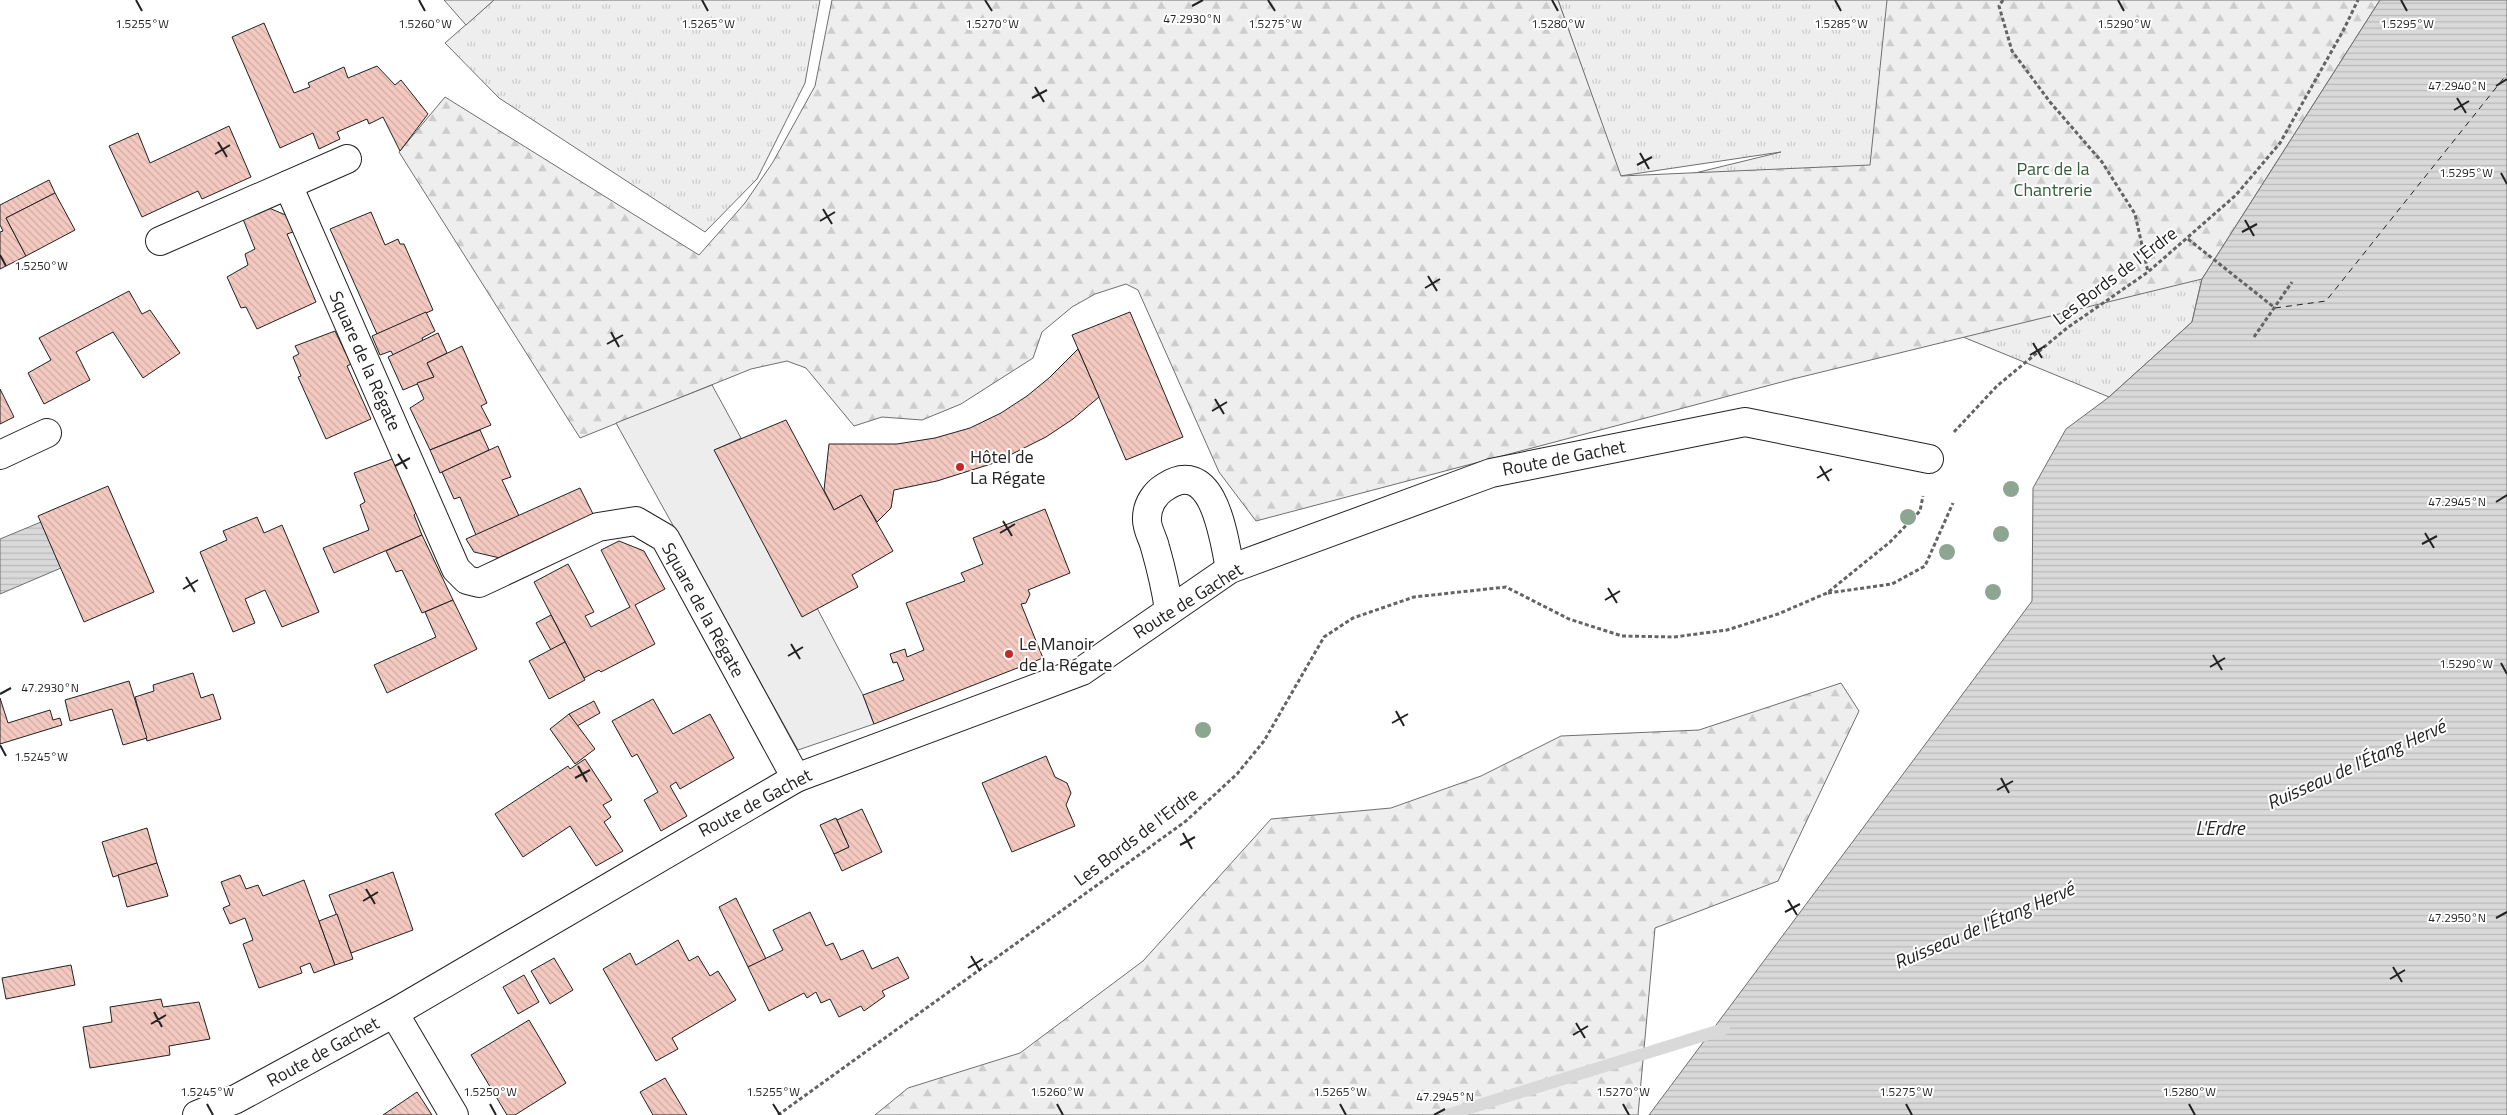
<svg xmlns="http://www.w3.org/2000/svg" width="2507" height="1115" font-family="'Titillium Web',sans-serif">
	<defs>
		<pattern id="grass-tufts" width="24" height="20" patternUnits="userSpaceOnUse" patternTransform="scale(1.25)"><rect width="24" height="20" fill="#eee"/><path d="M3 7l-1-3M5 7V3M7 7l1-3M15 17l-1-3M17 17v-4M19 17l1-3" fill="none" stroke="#ccc"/></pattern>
		<pattern id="forest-firs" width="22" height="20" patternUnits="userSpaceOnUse" patternTransform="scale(1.25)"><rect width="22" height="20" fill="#eee"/><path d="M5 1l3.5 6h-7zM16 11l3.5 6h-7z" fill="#ccc"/></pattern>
		<pattern id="water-rules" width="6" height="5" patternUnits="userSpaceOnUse" patternTransform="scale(1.25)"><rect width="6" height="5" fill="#d9d9d9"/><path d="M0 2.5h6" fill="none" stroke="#bababa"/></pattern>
		<pattern id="building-back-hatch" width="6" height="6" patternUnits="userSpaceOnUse" patternTransform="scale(1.25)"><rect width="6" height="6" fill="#f3c9c0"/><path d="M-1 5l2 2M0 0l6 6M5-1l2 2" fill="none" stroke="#d0aca5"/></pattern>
	</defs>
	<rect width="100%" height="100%" fill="#fff"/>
	<g fill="url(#grass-tufts)" stroke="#6f6f6f">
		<path d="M494,0H820L805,83L757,179L705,232L499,98L445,43Z"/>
		<path d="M1558,0H2380L2202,278L2192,322L2109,397L1613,193L1781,152L1620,176Z"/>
	</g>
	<g fill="url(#forest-firs)" stroke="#6f6f6f">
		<path d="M832,0H1558L1621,176L1870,165L1887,0H2380L2202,279L1793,379L1256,521L1219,472L1138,290L1126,284L1095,294L1072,307L1042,332L1033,358L961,404L922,420L882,417L854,426L806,368L787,361L751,369L580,438L399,152L445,97L699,255L745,203L773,162L815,86Z"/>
		<path d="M1841,683L1859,711L1778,881L1655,928L1638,1115H875L908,1088L1020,1053L1143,961L1271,819L1391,808L1481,776L1561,736L1699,730Z"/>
	</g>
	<g fill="#ededed" stroke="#6f6f6f">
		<path d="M444,0H494L466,25Z"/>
		<path d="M712,385L741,438L715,450L817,608L863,695L874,724L798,750L616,423Z"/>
	</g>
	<g fill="url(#water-rules)" stroke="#6f6f6f">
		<path d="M2380,0H2507V1115H1649L2032,601L2033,488L2066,429L2109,397L2192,322L2202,279Z"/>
		<path d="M41,522L61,568L0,594V539Z"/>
	</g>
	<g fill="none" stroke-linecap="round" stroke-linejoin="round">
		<path stroke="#d9d9d9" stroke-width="12" d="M1447,1115L1724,1029"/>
		<path stroke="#222" stroke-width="1" stroke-dasharray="6 5" stroke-linecap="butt" d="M2275,308L2326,301L2507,74"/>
	</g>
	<g fill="url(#building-back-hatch)" stroke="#222">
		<path d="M264,23L294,93L310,87L308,83L344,67L348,78L377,66L395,85L401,80L428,114L400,151L383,117L369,124L367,119L337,132L340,139L319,149L313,133L280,148L232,37Z"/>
		<path d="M229,126L251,177L202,199L198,191L142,217L109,146L138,133L150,163Z"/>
		<path d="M49,180L55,193L6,218L26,256L0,269V232L3,231L0,225V205Z"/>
		<path d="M55,193L75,230L26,256L6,218Z"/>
		<path d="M269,208L288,216L293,232L287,234L316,302L257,329L246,307L241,308L227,277L248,265L245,254L255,249L243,219Z"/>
		<path d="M371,212L385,245L398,239L400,244H404L433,310L377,334L330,229Z"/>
		<path d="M129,291L142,314L150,310L180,353L143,378L113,332L76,352L90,380L44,404L28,373L51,360L39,338Z"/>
		<path d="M426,312L435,331L422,338L423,341L393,355L391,351L380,355L372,336Z"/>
		<path d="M1130,312L1183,437L1126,460L1072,335Z"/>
		<path d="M335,331L351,364L347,366L371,419L326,439L298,377L301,376L293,357L299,354L295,346Z"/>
		<path d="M438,333L447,353L427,363L434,377L403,390L388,357Z"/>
		<path d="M462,346L487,403L481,406L491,425L430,450L410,408L424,399L417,383L434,377L427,363Z"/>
		<path d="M1078,349L1099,397L1073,419L1046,437L994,463L937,481L894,490L891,508L877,522L861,495L834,510L824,490L829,444H897L935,438L970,428L1001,413L1027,396L1049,378Z"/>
		<path d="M0,389L14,417L0,424Z"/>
		<path d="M786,420L834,510L861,495L893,551L852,575L858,587L802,617L714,450Z"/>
		<path d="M480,430L489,450L440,473L430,450Z"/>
		<path d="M498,446L511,477L502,480L519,516L476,535L460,497L454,499L442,472Z"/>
		<path d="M395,458L418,511L414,515L422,535L334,573L323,548L369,530L360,505L365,502L354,473Z"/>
		<path d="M108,486L154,592L84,622L38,516Z"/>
		<path d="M580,488L593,514L500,558L474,552L466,539Z"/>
		<path d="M1045,509L1070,573L1028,590L1030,594L1026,603L1021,604L1043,658L874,724L863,695L904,680L897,662L893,663L890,654L905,649L907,657L924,650L906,603L965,581L961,573L983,564L973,538Z"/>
		<path d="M257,517L264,533L282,525L319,612L282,627L265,590L245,599L255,623L233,632L200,552L227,540L223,531Z"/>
		<path d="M422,535L453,600L422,613L402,570L396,572L386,551Z"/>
		<path d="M619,541L644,551L665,589L635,605L655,644L601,672L599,670L584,678L534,582L568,564L594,612L585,616L591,627L630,607L601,550Z"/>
		<path d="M453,600L477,649L387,693L374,665L436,637L425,612Z"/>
		<path d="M551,615L565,642L551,650L536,623Z"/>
		<path d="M565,642L585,680L549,699L529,661Z"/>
		<path d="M193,673L201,698L213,694L221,719L147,741L135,697L154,691L153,685Z"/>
		<path d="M129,681L147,738L123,745L112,709L70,721L65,700Z"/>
		<path d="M0,698L8,723L50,710L53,720L60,718L62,725L0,744Z"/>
		<path d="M653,699L673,734L710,714L734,758L680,789L676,782L670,786L687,816L661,831L644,800L658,792L637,754L632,757L612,721Z"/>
		<path d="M594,701L600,713L577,726L569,714Z"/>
		<path d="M569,714L595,749L575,764L550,729Z"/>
		<path d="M1046,756L1055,777L1067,783L1071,793L1066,805L1075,826L1012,852L982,783Z"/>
		<path d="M585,759L612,800L603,805L611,817L604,822L623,851L596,866L570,826L523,857L495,814L568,766L570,769Z"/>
		<path d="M862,809L882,852L842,871L834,854L849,847L837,820Z"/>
		<path d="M836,818L849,847L834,854L820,825Z"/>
		<path d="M147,828L157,863L113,877L102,842Z"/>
		<path d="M157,863L168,896L127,907L118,875Z"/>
		<path d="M393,872L413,930L351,953L329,895Z"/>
		<path d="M240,875L246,889L258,885L263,896L304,880L335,965L314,973L310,963L300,967L302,973L259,988L243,944L253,940L245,918L230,924L223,908L230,905L221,882Z"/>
		<path d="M736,898L766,959L748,967L719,907Z"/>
		<path d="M810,912L826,946L833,943L841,960L863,950L872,969L898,957L909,978L882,991L885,996L864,1011L861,1006L839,1017L830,999L821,1003L816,992L807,998L804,993L769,1011L748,967L783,950L773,930Z"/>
		<path d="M337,914L353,959L335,965L319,921Z"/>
		<path d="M678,940L689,961L698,956L710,976L718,971L736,1000L672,1038L678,1049L656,1061L603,969L630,953L636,965Z"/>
		<path d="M554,958L573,990L550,1004L531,971Z"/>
		<path d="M71,965L75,985L6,999L2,978Z"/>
		<path d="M524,975L539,1002L518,1014L503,987Z"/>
		<path d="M161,999L163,1007L199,1002L210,1039L169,1046L170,1055L90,1068L83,1027L112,1022L110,1007Z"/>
		<path d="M529,1020L566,1083L515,1115H507L471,1055Z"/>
		<path d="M665,1078L687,1115H653L640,1092Z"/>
		<path d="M417,1092L432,1115H383Z"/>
	</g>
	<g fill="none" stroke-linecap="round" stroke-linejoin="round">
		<defs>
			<g id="minor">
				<path d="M288,185L456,569L467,580L479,583L598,527L636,521L665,538L796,778"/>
				<path d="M160,241L347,159"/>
				<path d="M0,455L47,433"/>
				<path d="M1169,610C1166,589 1161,568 1155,547C1153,538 1146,528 1147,518C1147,505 1155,493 1165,487C1214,455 1224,539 1230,569"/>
				<path d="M394,1013L454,1115"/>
				<path d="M197,1115L236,1099L394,1013L796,778L1082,671L1230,569L1491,473L1745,422L1929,459"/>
			</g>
		</defs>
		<use href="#minor" stroke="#222" stroke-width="30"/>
		<g stroke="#646464" stroke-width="3" stroke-dasharray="4 2.5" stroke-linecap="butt">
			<path d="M2003,0L1999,6L2012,51L2050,102L2102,162L2135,214L2148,272"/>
			<path d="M2188,239L2275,308"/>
			<path d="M2254,337L2292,282"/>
			<path d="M1954,432L1997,386L2067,328L2148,272L2236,195L2280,143L2343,31L2358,0"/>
			<path d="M1828,593L1892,584L1925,566L1953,503"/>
			<path d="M778,1115L1186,821L1237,774L1264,741L1324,637L1353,618L1414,597L1506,587L1569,619L1622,636L1674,637L1727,630L1778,614L1827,593L1890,542L1920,511L1923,496"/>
		</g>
		<use href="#minor" stroke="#fff" stroke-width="28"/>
	</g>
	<g fill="#8da692">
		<circle cx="2011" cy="489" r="8"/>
		<circle cx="1908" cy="517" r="8"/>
		<circle cx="2001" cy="534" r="8"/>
		<circle cx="1947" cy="552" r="8"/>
		<circle cx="1993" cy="592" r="8"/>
		<circle cx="1203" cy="730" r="8"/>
	</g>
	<path fill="none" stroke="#222" stroke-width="2" d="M136,0L142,11M419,0L425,11M702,0L708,11M985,0L992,11M1268,0L1275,11M1552,0L1558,11M1835,0L1841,11M2118,0L2124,11M2401,0L2407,11M1192,6L1203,0M2496,86L2507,79M1035,87L1044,102M1032,98L1047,90M2457,98L2466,113M2454,110L2469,101M218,142L227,157M1640,153L1649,169M215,154L230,145M1637,165L1652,157M2501,173L2507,184M823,209L832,224M2245,220L2254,236M820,221L835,212M2242,232L2257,224M0,255L6,266M1428,276L1437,291M1425,288L1440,279M611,332L619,347M2033,343L2042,358M607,344L623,335M2030,355L2045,346M1215,399L1224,414M1212,411L1227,402M398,454L407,469M395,466L410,458M1820,466L1829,481M1817,478L1832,469M2496,502L2507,495M1003,521L1012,536M1000,533L1015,524M2425,533L2434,548M2422,544L2437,536M186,577L195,592M1608,588L1617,603M183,589L198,580M1605,600L1620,591M791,644L800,659M2213,655L2222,670M788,656L803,647M2501,663L2507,674M2210,667L2225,658M0,694L11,688M1396,711L1404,726M1392,723L1408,714M0,745L6,756M578,766L587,782M575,778L590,770M2001,778L2009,793M1997,790L2013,781M1183,833L1192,849M1180,845L1195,837M366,889L375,904M1788,900L1797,915M363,901L378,892M1785,912L1800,904M2496,918L2507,912M971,956L980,971M2393,967L2402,982M968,968L983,959M2390,979L2405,970M154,1012L162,1027M1576,1023L1585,1038M151,1024L166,1015M1573,1035L1588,1026M207,1104L213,1115M490,1104L496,1115M773,1104L780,1115M1057,1104L1063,1115M1340,1104L1346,1115M1623,1104L1629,1115M1906,1104L1912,1115M2189,1104L2195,1115M1434,1115L1445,1109"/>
	<g fill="#c62828" stroke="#fff" stroke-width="2">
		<circle cx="960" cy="467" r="5"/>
		<circle cx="1009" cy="654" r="5"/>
	</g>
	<g text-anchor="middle" stroke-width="4" stroke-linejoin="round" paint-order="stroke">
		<g font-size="18" fill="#2f5e38" stroke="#fff">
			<text x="2053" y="175">Parc de la<tspan x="2053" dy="21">Chantrerie</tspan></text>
		</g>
		<g font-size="18" fill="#222" stroke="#fff">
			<text transform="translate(2115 276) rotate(-37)" y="6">Les Bords de l'Erdre</text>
			<text transform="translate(365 361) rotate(66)" y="6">Square de la Régate</text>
			<text transform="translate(1564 458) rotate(-11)" y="6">Route de Gachet</text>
			<text transform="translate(1188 601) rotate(-32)" y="6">Route de Gachet</text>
			<text transform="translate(703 610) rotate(61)" y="6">Square de la Régate</text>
			<text transform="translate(755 803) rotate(-28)" y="6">Route de Gachet</text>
			<text transform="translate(1136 837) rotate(-37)" y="6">Les Bords de l'Erdre</text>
			<text transform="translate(323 1052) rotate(-29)" y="6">Route de Gachet</text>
		</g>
		<g font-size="18" fill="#222" stroke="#fff" text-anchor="start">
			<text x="970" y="463">Hôtel de<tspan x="970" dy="21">La Régate</tspan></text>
			<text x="1019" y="650">Le Manoir<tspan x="1019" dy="21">de la Régate</tspan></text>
		</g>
		<g font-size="19" font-style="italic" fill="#222" stroke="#fff">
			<text transform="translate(2356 764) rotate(-24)" y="7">Ruisseau de l'Étang Hervé</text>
			<text x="2220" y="835">L'Erdre</text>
			<text transform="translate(1984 925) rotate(-23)" y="7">Ruisseau de l'Étang Hervé</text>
		</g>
	</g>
	<g font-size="12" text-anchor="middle" fill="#222" stroke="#fff" stroke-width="4" stroke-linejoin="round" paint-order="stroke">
		<text x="1192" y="23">47.2930°N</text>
		<text x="1558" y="28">1.5280°W</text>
		<text x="1841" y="28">1.5285°W</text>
		<text x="2124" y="28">1.5290°W</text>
		<text x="2407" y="28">1.5295°W</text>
		<text x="142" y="28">1.5255°W</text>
		<text x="425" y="28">1.5260°W</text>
		<text x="708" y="28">1.5265°W</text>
		<text x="992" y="28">1.5270°W</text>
		<text x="1275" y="28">1.5275°W</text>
		<text x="2457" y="90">47.2940°N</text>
		<text x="2466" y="177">1.5295°W</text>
		<text x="41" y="270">1.5250°W</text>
		<text x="2457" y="506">47.2945°N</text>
		<text x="2466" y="668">1.5290°W</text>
		<text x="50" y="692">47.2930°N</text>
		<text x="41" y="761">1.5245°W</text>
		<text x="2457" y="922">47.2950°N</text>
		<text x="207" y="1096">1.5245°W</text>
		<text x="490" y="1096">1.5250°W</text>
		<text x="773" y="1096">1.5255°W</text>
		<text x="1057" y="1096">1.5260°W</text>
		<text x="1340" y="1096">1.5265°W</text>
		<text x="1623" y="1096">1.5270°W</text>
		<text x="1906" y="1096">1.5275°W</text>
		<text x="2189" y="1096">1.5280°W</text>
		<text x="1445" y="1101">47.2945°N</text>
	</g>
</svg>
